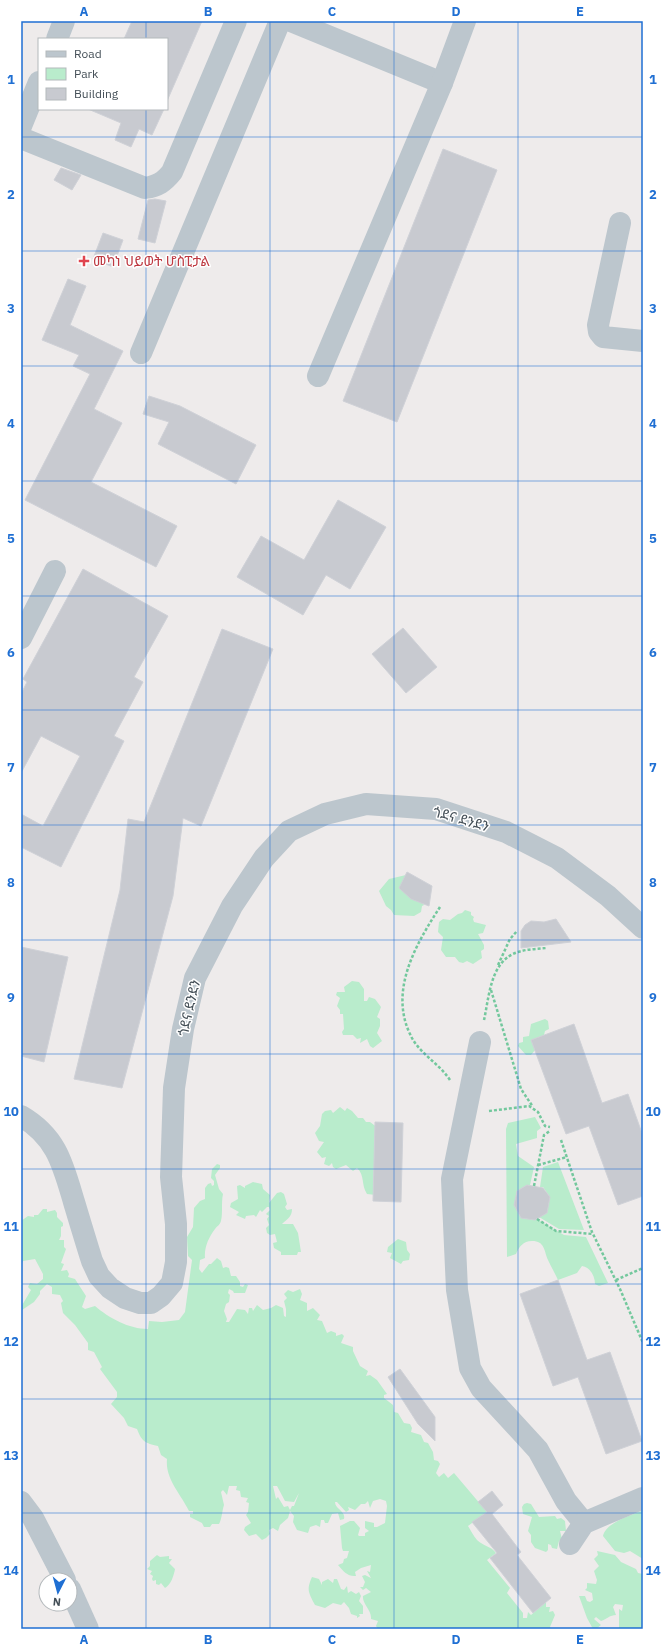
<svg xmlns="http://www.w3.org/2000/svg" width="664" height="1650" font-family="'IBM Plex Sans','Noto Sans Ethiopic',sans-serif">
	<rect width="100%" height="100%" fill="#eeebeb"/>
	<g fill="#b9eccc" fill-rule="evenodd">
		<path d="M406,875L424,905L422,906L421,912L414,916L394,915L391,910L386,906L379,891L389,879Z"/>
		<path d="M465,910L471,912V915L474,917L473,919L474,922L486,925L483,933L478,934L484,945V949L481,951L482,958L473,964L467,961L463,963L459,962L455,957H446L441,950L443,937L438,932L439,922L443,919L450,920L458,914L462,913Z"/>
		<path d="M352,981L359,982L364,989V1001H367L369,997L375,999L381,1007L377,1017L380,1019V1026L377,1033L382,1041L373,1048L370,1046L367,1039L360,1043L361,1038L357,1039L353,1035H343L342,1032L344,1029L343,1014H340V1010L337,1006L340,998L336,995L337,992H345L344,987Z"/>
		<path d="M545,1019L548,1021L549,1029L545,1031L544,1035L531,1040L535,1050L531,1055H526L518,1046L519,1043L523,1042V1037L529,1036L531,1024Z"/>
		<path d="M340,1107L345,1111L347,1108L352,1111L358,1118H363L366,1122H370L378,1128C377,1140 370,1187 376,1195L367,1194C361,1185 365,1175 357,1168L353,1171L346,1165L336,1169L333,1167L332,1163L329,1166L324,1164L326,1157L322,1158L317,1152L324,1142L319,1141L315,1133L320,1126L322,1114L325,1111L331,1110L333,1113Z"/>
		<path d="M535,1117L541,1128L537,1131V1138L516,1144L518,1156L534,1167L530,1185H527L517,1191L514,1205L521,1218L537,1219L564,1235L586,1237L608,1283L599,1286L595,1284C595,1276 590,1267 582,1266L577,1273L558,1280C555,1273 551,1267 548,1260C544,1251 545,1241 532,1241C523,1241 519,1247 516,1254L507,1257L506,1129L508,1123Z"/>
		<path d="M558,1162L584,1230L559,1229L539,1217L547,1213L550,1197L543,1187H540L543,1167Z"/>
		<path d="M217,1164L220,1165V1168L215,1175L219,1189L223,1194C221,1204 223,1211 221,1221C220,1225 217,1226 215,1229C209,1237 204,1247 205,1258L200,1260L199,1269L202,1273L209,1264H211L217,1258L221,1261L223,1268L226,1267L229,1268L231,1276H236L240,1282V1286L243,1287L245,1284L248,1285L245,1293H234L233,1291L229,1289L228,1293L230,1295L229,1302L226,1304L224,1311L227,1319L226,1322H229L237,1309L245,1310L248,1314L249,1308H252L253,1311L257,1305L263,1310L271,1308L276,1305L283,1308L284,1316L286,1317V1309L284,1301L287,1298L284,1294L288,1290L293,1292L300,1289L302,1294L300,1300L307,1303V1311L313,1308L320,1315L317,1320L322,1321L327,1333L331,1331L336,1333V1336L342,1334L344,1336L341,1343L353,1347V1351L360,1366L368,1371L366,1376L370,1375L377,1380L387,1394L384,1395V1398L393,1405L394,1412L398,1413L404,1423L410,1424L412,1428L411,1432L421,1435L424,1442L428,1443L433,1452L434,1460L438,1461L440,1464L436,1473L439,1477L444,1473L448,1478L454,1473L487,1512L468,1526C471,1531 473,1535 477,1540C483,1546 491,1546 496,1553L487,1560L510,1588L507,1593L523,1613V1618H527L528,1612L531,1615L546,1602V1607H550L549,1612L553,1611L555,1615L550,1627L551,1629H378L376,1626L378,1621L371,1619C372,1610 362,1604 363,1596L371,1592L366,1588L363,1590L360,1587H363L365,1582L362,1576L365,1575L371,1578L367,1571L370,1572L371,1565L361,1568L355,1572L356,1576C348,1577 343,1571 338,1565L343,1563L344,1559L347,1558L349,1551H343L342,1548L340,1526L350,1521H354L360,1528L358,1535L359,1536H365V1533L369,1531L365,1528V1521L374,1523V1527H377L385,1523L387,1506L386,1501L380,1499L373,1501L370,1508L368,1501L365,1504H361L355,1510L348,1507L349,1510L346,1512L337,1502H335C335,1509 346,1511 344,1519L340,1520L338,1513L332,1514L328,1523H325L324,1520H321L320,1527L316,1525L310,1527L308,1533L297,1530L293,1522L294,1516L290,1511L288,1518L280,1525L278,1531L273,1528L269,1530L270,1534L266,1538L262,1540L256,1534L249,1536L244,1530L245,1527L251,1523L246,1515L248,1512L249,1503L246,1502L248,1498L241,1497L240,1491L236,1490L237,1486H229L227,1495L223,1490L221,1492L224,1505C222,1511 222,1519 219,1524H212L210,1527H204L202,1523L190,1517V1514H193V1511H189C181,1494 165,1479 167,1459L161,1455L158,1446C145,1443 142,1442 137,1429L128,1426L124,1418L111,1404L117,1397V1392L100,1369L102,1367L94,1352L88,1350V1343L75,1325L63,1313L61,1303L63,1301L60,1295L52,1294V1287L47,1284L40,1291V1294L34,1302L22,1310L21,1307L31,1290L28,1287L30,1283L37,1284L43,1279V1274L35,1259L23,1261L21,1265V1221L28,1216L34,1217V1215H38L43,1209H47V1212L55,1210L57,1213V1217L63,1223V1226L61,1227V1236L59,1240H64V1247L66,1249L61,1263L64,1264L61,1271L67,1270L69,1274L68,1277L75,1279L86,1296L82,1307L85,1309L95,1306C109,1318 129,1329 148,1329L149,1321L162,1322L179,1320L185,1312L192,1260L188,1256L187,1237L193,1227L194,1208L200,1201L205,1199V1188L208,1184L211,1183L212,1186L214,1185V1181L211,1178L212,1169ZM273,1486H277L285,1501L294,1502L299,1493L294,1506H292L290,1510L288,1506L284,1507L278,1497L276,1499Z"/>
		<path d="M253,1182L262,1184L263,1189L270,1195L269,1203L277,1193L281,1192L284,1194L287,1204L285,1207L287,1210L292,1209C292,1217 287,1219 282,1224H293L298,1233L301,1252H298L297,1255H281V1252L274,1248L273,1243L277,1242L275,1234L270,1235L267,1233L266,1228L269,1225L267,1219L269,1216L266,1214L270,1210L269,1207H267L262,1212L260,1210L256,1217L254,1215L246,1216L245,1219L236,1215L239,1212L230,1207L231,1203L238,1199L237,1186L240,1185L245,1188V1186Z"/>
		<path d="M398,1239L406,1242L407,1250L410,1254L409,1260L403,1261L401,1264L390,1258L392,1253L387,1252L388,1247Z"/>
		<path d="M527,1503L531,1504L539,1517L555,1516L557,1519L561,1518L565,1521L566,1531H560L562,1539L559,1541L557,1549L552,1548L551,1545L548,1544V1550L546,1552L535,1548L531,1542V1535L528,1531L532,1517L523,1514L522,1507L524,1504Z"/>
		<path d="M643,1510V1559L630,1551L624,1553L615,1551L603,1536C606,1522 631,1516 643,1510Z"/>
		<path d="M597,1551L615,1555L621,1562L636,1569L638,1573L643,1574V1629H619V1609L622,1611L623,1605L615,1604L613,1607L616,1615C610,1615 607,1619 601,1621L596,1617L594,1619L601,1625L596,1629H593L587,1618L579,1596H585L587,1601L590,1602L593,1600L592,1593L585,1590L587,1588V1583L596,1584L597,1580L594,1571L599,1566L594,1559L598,1555Z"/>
		<path d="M157,1555L160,1557L169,1556V1559H172L169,1563L175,1569C174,1575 171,1585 165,1588L161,1583L159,1585L156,1584V1580L153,1581L152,1579L153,1576L150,1574L152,1571L147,1569L150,1566V1561Z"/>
		<path d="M312,1577L319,1579L322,1585V1582L328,1579L333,1583L334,1579H337L341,1589L344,1590L347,1586L348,1593L351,1591L356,1594L359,1592L361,1596L359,1601L363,1606V1614H359L360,1616L357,1618V1616L351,1614L349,1608L344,1602L341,1605L333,1603L325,1608L315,1605C309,1593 306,1590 312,1577Z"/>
	</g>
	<g fill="#c8cad0" stroke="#cfd1d7">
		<path d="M132,21H202L167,101V39H124Z"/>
		<path d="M88,109H164L152,135L139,129L131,147L115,140L121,123Z"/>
		<path d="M443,149L497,170L397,422L343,401Z"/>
		<path d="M61,168L81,175L72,190L54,180Z"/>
		<path d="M155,199L166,201L155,243L138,239L148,200Z"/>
		<path d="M103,233L123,240L113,267L93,259Z"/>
		<path d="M68,279L86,286L70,325L123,351L94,409L122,423L91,482L177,526L156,567L25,500L90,374L73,366L79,355L42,340Z"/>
		<path d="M149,396L180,406L256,445L236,484L158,444L169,422L143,414Z"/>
		<path d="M338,500L386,527L350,589L326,575L303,615L237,577L261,536L304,560Z"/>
		<path d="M83,569L168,616L134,677L143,682L114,736L124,741L61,867L21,847V814L43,826L80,756L41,736L21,773V694L27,682L23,679Z"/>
		<path d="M403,628L437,667L406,693L372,654Z"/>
		<path d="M222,629L273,649L201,826L183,818L173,896L122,1088L74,1079L120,890L128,819L144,822Z"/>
		<path d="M407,872L432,886L429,906L411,899L399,888Z"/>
		<path d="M556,919L571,942L521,948V931L525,925L531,921L544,922Z"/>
		<path d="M21,947L68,957L44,1062L21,1056Z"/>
		<path d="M574,1024L602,1103L628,1094L643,1136V1196L618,1205L589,1126L566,1134L531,1040Z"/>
		<path d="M375,1122L403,1123L401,1202L373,1201Z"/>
		<path d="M527,1185L543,1188L550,1197L547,1213L535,1220L521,1218L514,1205L517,1191Z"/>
		<path d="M558,1280L587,1360L610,1352L642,1441L606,1454L578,1377L553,1386L520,1294Z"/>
		<path d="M400,1369L435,1417V1441L418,1424L388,1377Z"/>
		<path d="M492,1491L503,1505L492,1514L521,1552L517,1555L551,1598L533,1613L490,1558L497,1553L472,1522L487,1512L478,1502Z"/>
	</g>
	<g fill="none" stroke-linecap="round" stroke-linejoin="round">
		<g stroke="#73c89d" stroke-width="2.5" stroke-dasharray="3 2" stroke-linecap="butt">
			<path d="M440,907C416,944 389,990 410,1034C418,1053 439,1063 450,1080"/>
			<path d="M498,965L510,939L517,931"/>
			<path d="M491,990L521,1089L533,1107"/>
			<path d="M484,1020C489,998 490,965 513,954C523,949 536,949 547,948"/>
			<path d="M489,1111L529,1106L538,1112L545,1126L550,1127"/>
			<path d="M561,1140L592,1232L620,1289L643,1343"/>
			<path d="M538,1165L567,1157"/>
			<path d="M534,1186L544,1135L550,1131"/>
			<path d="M537,1219L556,1231L593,1234"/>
			<path d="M616,1280L643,1268"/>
		</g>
		<g stroke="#bcc6cd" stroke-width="22">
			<path d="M291,21L442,83"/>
			<path d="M57,39L64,21"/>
			<path d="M21,126L39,82"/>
			<path d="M21,138L145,188C158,186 164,182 172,172L236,21"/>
			<path d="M620,223L598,325L599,332L603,337L643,341"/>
			<path d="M141,353L280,21"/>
			<path d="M318,376L442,83L465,21"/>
			<path d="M21,638L55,571"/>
			<path d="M480,1042L452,1179L457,1290L470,1368L481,1388L538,1450L566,1501L584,1523"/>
			<path d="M21,1116C57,1137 63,1165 74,1202C80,1222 86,1242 92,1261L99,1276L110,1288L125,1298L140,1303H151L161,1296L172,1283L176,1262V1224L171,1177L174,1088L183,1029L195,978L232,906L264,858L289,831L325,814L366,804L436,809L506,832L557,858L608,896L643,928"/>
			<path d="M21,1502L33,1518L65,1580"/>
			<path d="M570,1544L584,1523L643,1498"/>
			<path d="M70,1589L88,1629"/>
		</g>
	</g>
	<path fill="none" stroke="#1f6fd3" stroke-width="1" stroke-opacity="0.55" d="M146,21V39M270,21V1629M394,21V1629M518,21V1629M146,109V1629M21,137H643M21,251H643M21,366H643M21,481H643M21,596H643M21,710H643M21,825H643M21,940H643M21,1054H643M21,1169H643M21,1284H643M21,1399H643M21,1513H643"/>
	<path fill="#e0444e" stroke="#fff" stroke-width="1.5" d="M82 255h4v4h4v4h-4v4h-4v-4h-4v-4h4z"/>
	<g text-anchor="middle" stroke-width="3" stroke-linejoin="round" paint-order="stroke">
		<g font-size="14" fill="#be3a42" stroke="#fff" text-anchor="start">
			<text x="93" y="266">መካነ ህይወት ሆስፒታል</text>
		</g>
		<g font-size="14" fill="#444f57" stroke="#fff">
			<text transform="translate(461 819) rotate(16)" y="5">ጎደና ደንደን</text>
			<text transform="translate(189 1008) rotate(-77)" y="5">ጎደና ደንደን</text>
		</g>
	</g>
	<rect width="664" height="1650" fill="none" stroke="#ffffff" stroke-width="44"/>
	<rect x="38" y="38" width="130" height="72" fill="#ffffff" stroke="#b4b9bc"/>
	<rect x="46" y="51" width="20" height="6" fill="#bcc6cd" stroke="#b4b9bc"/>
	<text x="74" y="58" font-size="12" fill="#444f57">Road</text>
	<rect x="46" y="68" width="20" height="12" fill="#b9eccc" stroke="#b4b9bc"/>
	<text x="74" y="78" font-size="12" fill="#444f57">Park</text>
	<rect x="46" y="88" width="20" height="12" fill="#c8cad0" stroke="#b4b9bc"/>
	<text x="74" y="98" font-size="12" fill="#444f57">Building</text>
	<g transform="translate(58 1592) rotate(186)"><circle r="19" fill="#ffffff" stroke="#b4b9bc"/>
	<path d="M0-3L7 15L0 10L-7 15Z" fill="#1f6fd3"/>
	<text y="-6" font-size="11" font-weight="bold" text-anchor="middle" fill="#444f57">N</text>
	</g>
	<rect x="22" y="22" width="620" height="1606" fill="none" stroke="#1f6fd3" stroke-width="1.5"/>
	<g font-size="13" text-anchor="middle" font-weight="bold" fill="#1f6fd3">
		<text x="84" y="16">A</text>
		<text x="208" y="16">B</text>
		<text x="332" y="16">C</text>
		<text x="456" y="16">D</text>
		<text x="580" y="16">E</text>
		<text x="11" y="84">1</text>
		<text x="653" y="84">1</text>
		<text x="11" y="199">2</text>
		<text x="653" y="199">2</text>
		<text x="11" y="313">3</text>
		<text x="653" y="313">3</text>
		<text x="11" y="428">4</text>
		<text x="653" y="428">4</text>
		<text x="11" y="543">5</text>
		<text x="653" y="543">5</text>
		<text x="11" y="657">6</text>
		<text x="653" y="657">6</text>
		<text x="11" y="772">7</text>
		<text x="653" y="772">7</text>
		<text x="11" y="887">8</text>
		<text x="653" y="887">8</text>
		<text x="11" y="1002">9</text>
		<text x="653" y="1002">9</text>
		<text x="11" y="1116">10</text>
		<text x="653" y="1116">10</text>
		<text x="11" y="1231">11</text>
		<text x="653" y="1231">11</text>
		<text x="11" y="1346">12</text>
		<text x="653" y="1346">12</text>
		<text x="11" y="1460">13</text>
		<text x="653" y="1460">13</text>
		<text x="11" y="1575">14</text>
		<text x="653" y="1575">14</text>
		<text x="84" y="1644">A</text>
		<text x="208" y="1644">B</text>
		<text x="332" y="1644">C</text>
		<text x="456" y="1644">D</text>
		<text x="580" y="1644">E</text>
	</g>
</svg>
